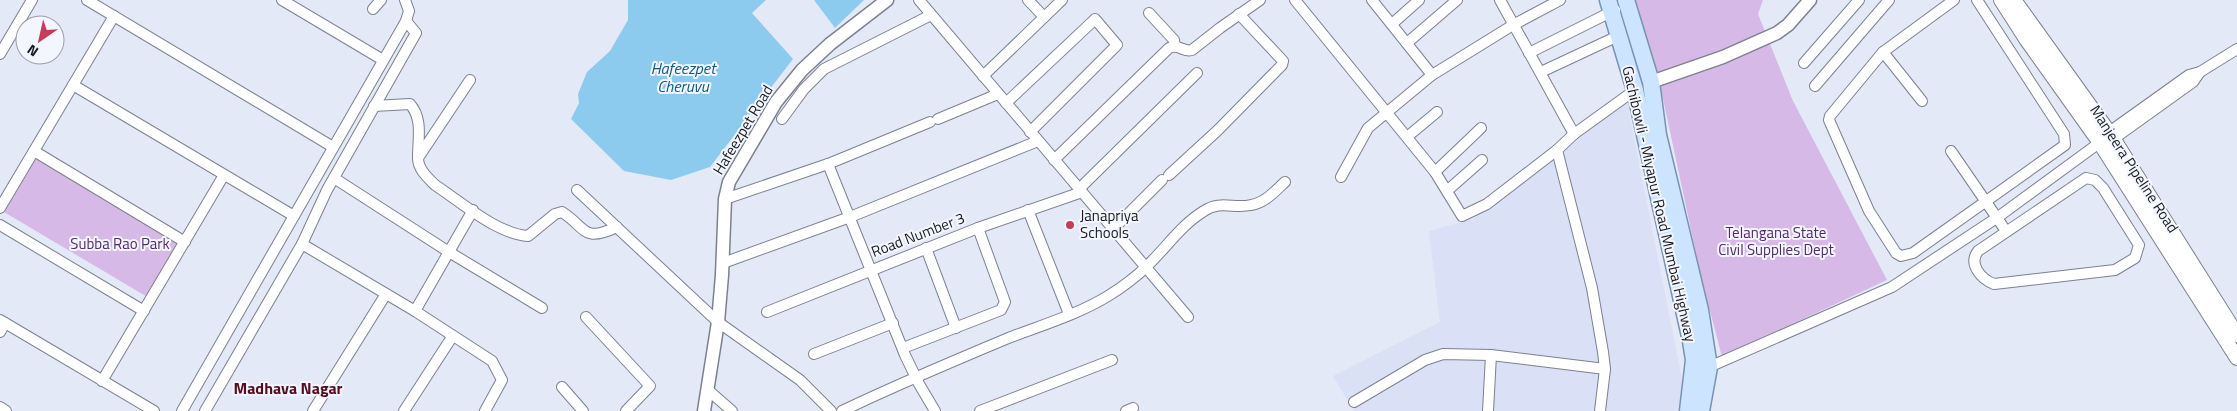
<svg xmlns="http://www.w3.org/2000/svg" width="2237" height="411" font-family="'Titillium Web',sans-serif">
	<rect width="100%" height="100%" fill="#e4e9f7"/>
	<path fill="#dae0f6" d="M1626,97L1684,389L1681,411H1354L1333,376L1440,322L1429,231L1473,219Z"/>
	<g fill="#d6b9e7">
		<path d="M1633,0H1763L1758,14L1793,101L1887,280L1722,357L1700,272L1662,94Z"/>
		<path d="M36,157L182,243L149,298L4,212Z"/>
	</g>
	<g fill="#8ccbee">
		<path d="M628,0H766L752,13L793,59L710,167L671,180L624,171L571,119L579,103L578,94L587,72L610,51L628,20Z"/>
		<path d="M814,0H864L835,28Z"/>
	</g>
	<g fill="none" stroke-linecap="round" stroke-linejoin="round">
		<defs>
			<g id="minor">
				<path d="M87,0L333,147"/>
				<path d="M282,0L383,60"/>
				<path d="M919,0L1188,317"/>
				<path d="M1028,0L1044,17"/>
				<path d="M1295,0L1435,172L1462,216L1487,204L1557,150L1574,134L1635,90"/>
				<path d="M1372,0L1432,75"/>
				<path d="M1500,0L1574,134"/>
				<path d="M1954,0L1883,52L1830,116L1829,120L1869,211L1896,253L1901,256L1913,253L2065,145L2064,134L1977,0"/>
				<path d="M373,9L381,0"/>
				<path d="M1149,13L1174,40L1175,46"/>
				<path d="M406,21L416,33L327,190L302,244L415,311L492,361L502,380L485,411"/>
				<path d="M1392,24L1419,0"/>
				<path d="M1407,43L1457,0"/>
				<path d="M1883,52L1922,101"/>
				<path d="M1529,53L1615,10"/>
				<path d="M0,54L32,0"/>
				<path d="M1804,63L1859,0"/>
				<path d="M1541,72L1618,36"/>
				<path d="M983,76L1062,0"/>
				<path d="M470,80L418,158C418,169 427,177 435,185C461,202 497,234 528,236L555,214L562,212C587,228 582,243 617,227"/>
				<path d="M73,85L294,216"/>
				<path d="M1815,86L1889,0"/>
				<path d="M1006,103L1092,22L1095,19L1117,45L1030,132"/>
				<path d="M374,106L410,104C423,119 418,138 418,157"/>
				<path d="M782,119L804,89L824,69L931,15"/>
				<path d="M938,119L998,94"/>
				<path d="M1407,137L1437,112"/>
				<path d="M2108,143L2193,82L2200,72"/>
				<path d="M1557,150L1592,288L1603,352L1605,369L1600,411"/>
				<path d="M34,151L185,242"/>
				<path d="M1951,151L2006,231"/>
				<path d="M1054,160L1169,48C1178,43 1184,53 1192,50L1220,28L1260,0"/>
				<path d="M828,164L905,355L919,384L935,411"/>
				<path d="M1435,172L1481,128"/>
				<path d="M1169,175L1217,131L1282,65L1283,61L1239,14"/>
				<path d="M1341,177L1368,128L1432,75L1513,25L1560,0"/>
				<path d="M334,178L449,252L542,308"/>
				<path d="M2086,178L2095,180L2103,188L2139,245L2135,258L2115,270L1994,284C1981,279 1968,264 1978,251Z"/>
				<path d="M1079,189L1197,73"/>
				<path d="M577,190L718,322L800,380L831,411"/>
				<path d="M1448,190L1482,160"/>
				<path d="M725,199L828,164L930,122"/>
				<path d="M0,208L114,16"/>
				<path d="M1028,210L1069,314"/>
				<path d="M0,225L144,311"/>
				<path d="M1113,229L1162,180"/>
				<path d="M926,248L956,328"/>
				<path d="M723,263L850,217L1038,141"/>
				<path d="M415,311L473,210"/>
				<path d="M767,312L978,228L1082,192"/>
				<path d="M586,317L650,386L626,411"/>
				<path d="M0,320L154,411"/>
				<path d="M0,332L5,323"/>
				<path d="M903,348L1001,310L1005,302L978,228"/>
				<path d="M814,354L893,323"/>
				<path d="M1709,367L1892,287L1998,217L2095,146L2098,140L2189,75L2200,72L2237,49"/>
				<path d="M102,381L224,175"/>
				<path d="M562,387L583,411"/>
				<path d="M708,390L732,411"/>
				<path d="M1354,402L1425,360L1443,354L1491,355L1605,369"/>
				<path d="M0,407L6,411"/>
				<path d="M182,411L406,21L409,11L405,0"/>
				<path d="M205,411L302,244"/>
				<path d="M313,411L386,294"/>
				<path d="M404,411L452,337"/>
				<path d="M842,411C896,385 951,362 1006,339C1039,326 1077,315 1108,296C1121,288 1136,277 1147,266C1166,248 1181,225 1204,211C1220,200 1234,209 1251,205C1265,203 1275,191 1285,182"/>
				<path d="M980,411L1112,360"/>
				<path d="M1126,411L1133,408"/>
				<path d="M1488,411L1491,355"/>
			</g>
			<g id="tertiary">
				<path d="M1651,82L1723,57L1777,33L1788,25L1810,0"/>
				<path d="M704,411L718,322L722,275L725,199L729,182L776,102L802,70L830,44L887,0"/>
			</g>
			<g id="secondary">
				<path d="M2001,0L2026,39L2098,140L2237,358"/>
				<path d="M2014,0L2111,135L2237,335"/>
			</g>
			<g id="primary">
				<path d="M1608,0L1635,90L1691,341L1694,360L1688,411"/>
				<path d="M1626,0L1651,82L1658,135L1700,310L1709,367L1701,411"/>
			</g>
		</defs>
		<use href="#minor" stroke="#7d818e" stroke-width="12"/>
		<use href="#tertiary" stroke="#7d818e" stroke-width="15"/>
		<use href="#secondary" stroke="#7d818e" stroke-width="16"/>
		<use href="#primary" stroke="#7992b1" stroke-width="19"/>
		<use href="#minor" stroke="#fff" stroke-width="10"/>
		<use href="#tertiary" stroke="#fff" stroke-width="12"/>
		<use href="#secondary" stroke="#fff" stroke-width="14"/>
		<use href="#primary" stroke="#cde4ff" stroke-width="16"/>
	</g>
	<circle fill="#c93958" stroke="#f3f6ff" stroke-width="2" cx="1070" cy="225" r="5"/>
	<g text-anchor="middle" stroke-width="4" stroke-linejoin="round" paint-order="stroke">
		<g font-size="15" fill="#191a1f" stroke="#f3f6ff">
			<text transform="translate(743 130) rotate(-59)" y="5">Hafeezpet Road</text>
			<text transform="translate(2134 169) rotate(57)" y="5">Manjeera Pipeline Road</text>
			<text transform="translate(1659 204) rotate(77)" y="5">Gachibowli - Miyapur Road Mumbai Highway</text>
			<text transform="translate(918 235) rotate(-21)" y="5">Road Number 3</text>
		</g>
		<g font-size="15" fill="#191a1f" stroke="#f3f6ff" text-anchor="start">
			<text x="1080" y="221">Janapriya<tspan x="1080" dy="17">Schools</tspan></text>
		</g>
		<g font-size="15" fill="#542b69" stroke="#f3f6ff">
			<text x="1776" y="238">Telangana State<tspan x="1776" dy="17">Civil Supplies Dept</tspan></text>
			<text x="120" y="249">Subba Rao Park</text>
		</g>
		<g font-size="16" font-style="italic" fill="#0b5b7d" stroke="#f3f6ff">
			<text x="683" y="74">Hafeezpet<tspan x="683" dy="18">Cheruvu</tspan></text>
		</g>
		<g font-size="16" font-weight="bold" fill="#540e1f" stroke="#f3f6ff">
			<text x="288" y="394">Madhava Nagar</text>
		</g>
	</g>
	<g transform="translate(40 40) rotate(214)"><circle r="24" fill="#f3f6ff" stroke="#9c9ea5"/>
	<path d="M0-4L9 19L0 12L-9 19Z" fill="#c93958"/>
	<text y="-8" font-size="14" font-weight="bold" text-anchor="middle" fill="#191a1f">N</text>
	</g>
</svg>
